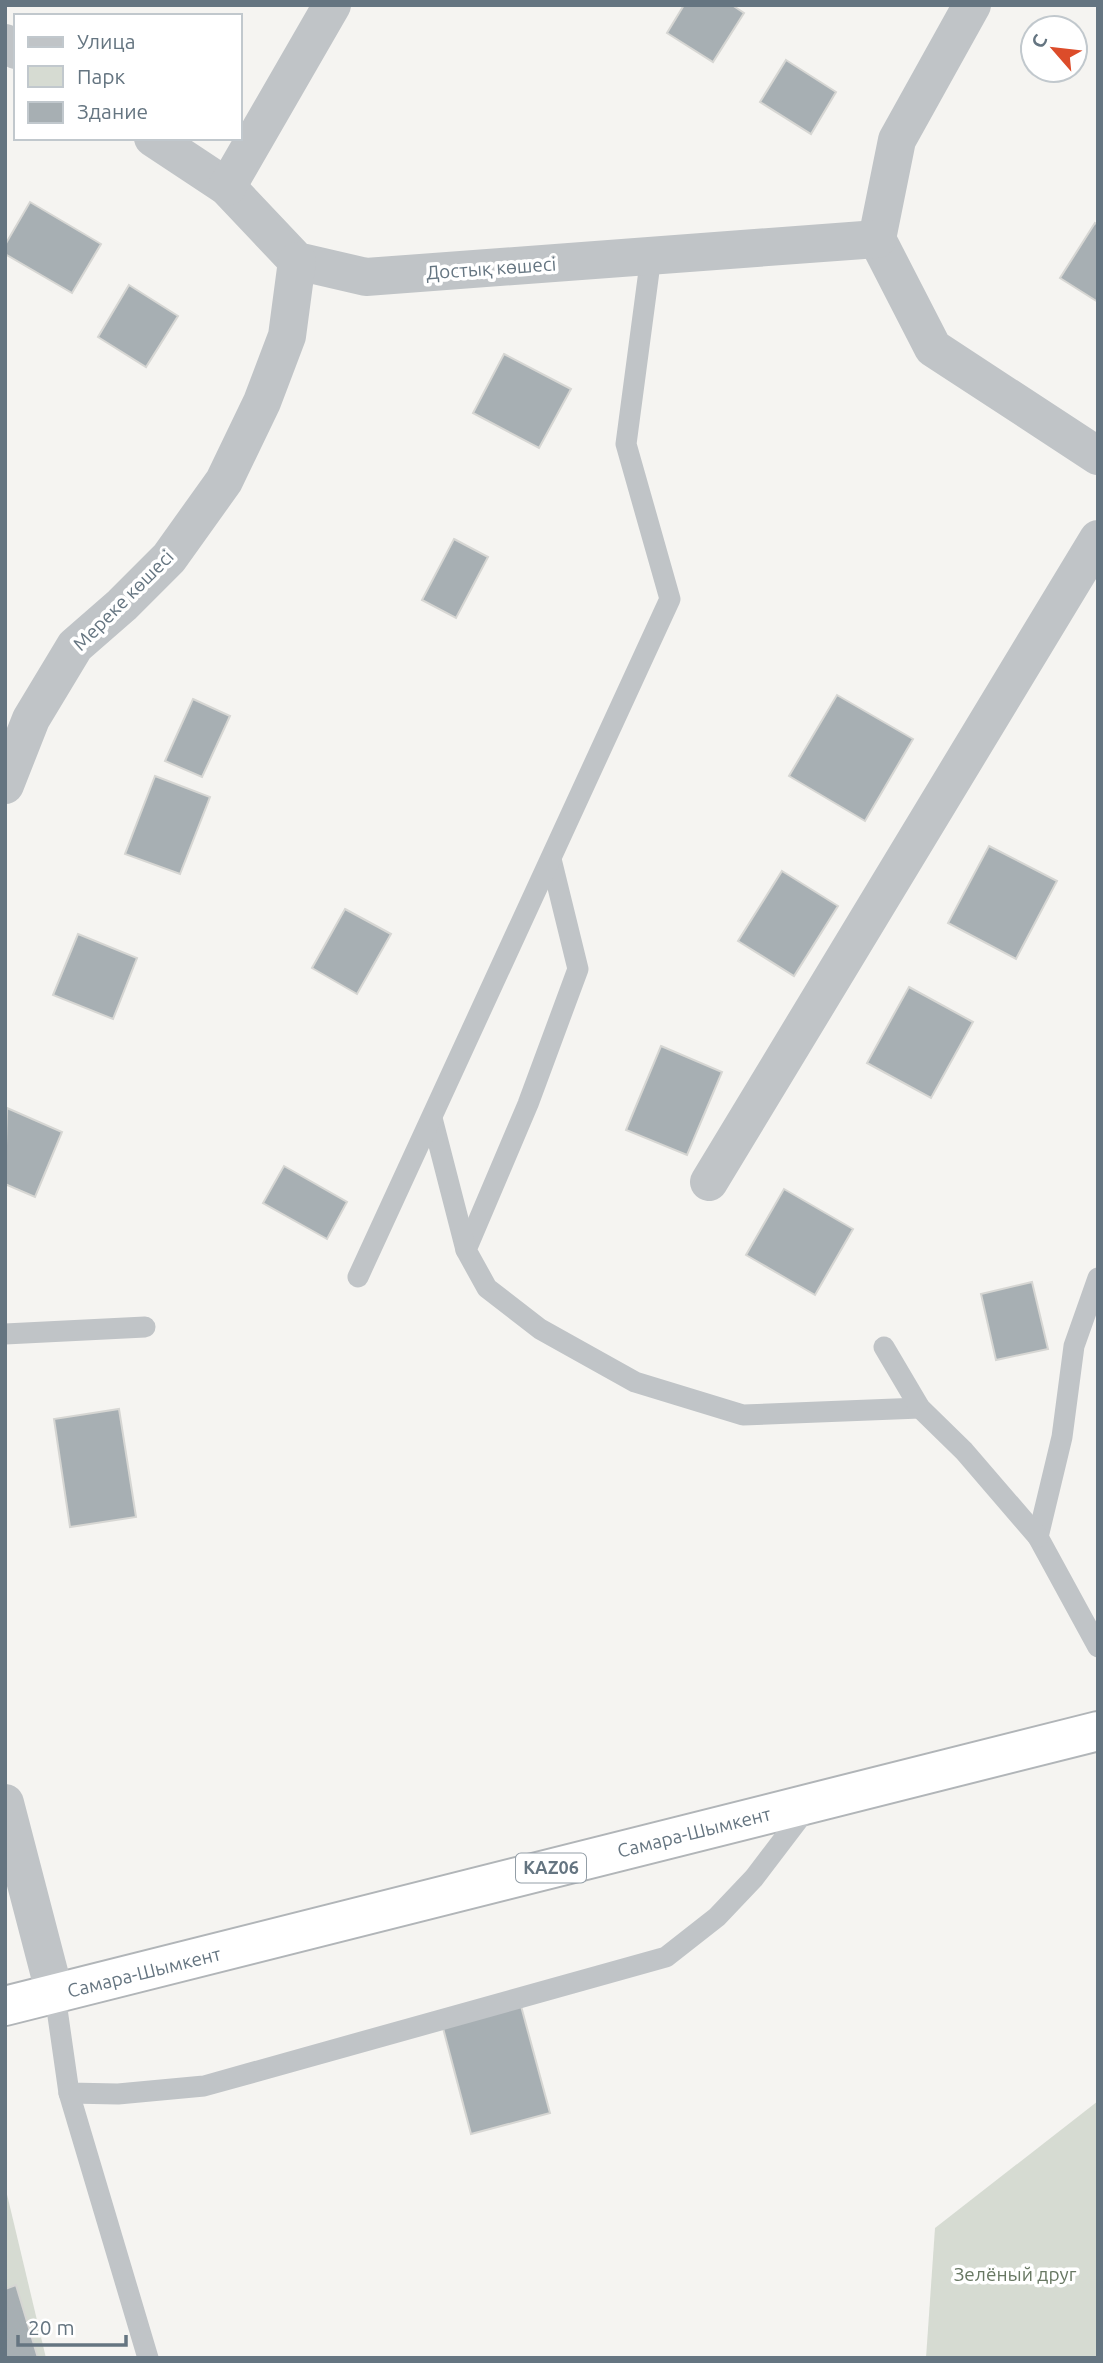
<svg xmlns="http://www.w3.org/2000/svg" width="1103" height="2363" font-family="Ubuntu,sans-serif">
	<rect width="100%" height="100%" fill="#f5f4f1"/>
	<g fill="#d6dbd2">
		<path d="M1098,2101V2358H926L935,2228Z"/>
		<path d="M5,2186L46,2358H5Z"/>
	</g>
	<g fill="#a7afb3" stroke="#d6d6d3" stroke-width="2">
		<path d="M684,5H732L744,13L713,62L667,33Z"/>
		<path d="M786,60L836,92L811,134L760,102Z"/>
		<path d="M30,202L101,244L72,293L5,254V245Z"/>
		<path d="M1095,223L1098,225V302L1060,278Z"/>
		<path d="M129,285L178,316L146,367L98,337Z"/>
		<path d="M504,354L571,389L539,448L473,413Z"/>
		<path d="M454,539L488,557L456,618L422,600Z"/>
		<path d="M837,695L913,739L865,821L789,776Z"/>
		<path d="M193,699L230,716L202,777L165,761Z"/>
		<path d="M155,776L210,797L180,874L125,854Z"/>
		<path d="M989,846L1057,881L1016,959L948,923Z"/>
		<path d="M782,871L838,906L794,976L738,941Z"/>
		<path d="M345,909L391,934L357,994L312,968Z"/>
		<path d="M78,934L137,958L113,1019L53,995Z"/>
		<path d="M909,987L973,1022L931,1098L867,1063Z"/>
		<path d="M661,1046L722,1072L687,1155L626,1130Z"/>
		<path d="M7,1108L62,1132L35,1197L5,1184Z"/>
		<path d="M284,1166L347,1202L327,1239L263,1203Z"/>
		<path d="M784,1189L853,1229L815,1295L746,1255Z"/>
		<path d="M1032,1282L1048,1349L996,1360L981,1294Z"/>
		<path d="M119,1409L136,1517L70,1527L54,1419Z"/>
		<path d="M521,2006L550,2113L471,2134L443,2028Z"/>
		<path d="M16,2285L38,2358H5V2289Z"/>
	</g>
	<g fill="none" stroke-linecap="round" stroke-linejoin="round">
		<defs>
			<path id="trunk" d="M5,2006L1098,1731"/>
		</defs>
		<use href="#trunk" stroke="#b1b5b8" stroke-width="42"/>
		<g stroke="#c0c4c7" stroke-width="21">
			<path d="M551,859L578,969L528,1104L466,1250L487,1288L540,1329L635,1382L743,1415L920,1408"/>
			<path d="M432,1118L466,1250"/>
			<path d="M358,1277L670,599L626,444L651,256"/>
			<path d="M1098,1278L1074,1346L1062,1437L1038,1537L1098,1647"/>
			<path d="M5,1334L145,1327"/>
			<path d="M884,1347L920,1408L964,1451L1038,1537"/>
			<path d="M55,1995L69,2093L118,2094L204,2086L666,1957L717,1917L754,1878L808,1807"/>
			<path d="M69,2093L148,2358"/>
		</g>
		<g stroke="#c0c4c7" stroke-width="38">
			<path d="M972,5L897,140L877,239L933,348L1098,456"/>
			<path d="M5,43L16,50"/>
			<path d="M153,138L227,187L297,261L366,277L877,239"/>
			<path d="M227,187L332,5"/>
			<path d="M5,785L31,719L75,646L122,605L169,558L224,481L262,402L287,336L297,261"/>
			<path d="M709,1182L1098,539"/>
			<path d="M5,1803L55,1995"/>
		</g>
		<use href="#trunk" stroke="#fff" stroke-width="38"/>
	</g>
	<g text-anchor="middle" stroke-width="7" stroke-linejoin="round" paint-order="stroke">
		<rect fill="#fff" stroke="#939ea7" stroke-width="2" x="516" y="1853.5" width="70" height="29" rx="5"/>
		<g font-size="18" font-weight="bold" fill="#657581">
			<text x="551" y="1874">KАZ06</text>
		</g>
		<g font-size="19" fill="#657581" stroke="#fff">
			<text transform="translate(491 268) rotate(-4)" y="7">Достық көшесі</text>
			<text transform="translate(123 600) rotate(-45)" y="7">Мереке көшесі</text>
			<text transform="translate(694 1832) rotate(-14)" y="7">Самара-Шымкент</text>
			<text transform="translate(144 1972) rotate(-14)" y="7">Самара-Шымкент</text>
		</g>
		<g font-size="19" fill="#687863" stroke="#fff">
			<text x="1015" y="2281">Зелёный друг</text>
		</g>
	</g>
	<rect width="1103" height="2363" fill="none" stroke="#657581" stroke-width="14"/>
	<rect x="14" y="14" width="228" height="126" fill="#ffffff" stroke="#c1c8cd" stroke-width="2"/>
	<rect x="28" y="37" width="35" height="10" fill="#c0c4c7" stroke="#c1c8cd" stroke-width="2"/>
	<text x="77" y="49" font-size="21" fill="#657581">Улица</text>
	<rect x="28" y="66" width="35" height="21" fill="#d6dbd2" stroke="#c1c8cd" stroke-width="2"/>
	<text x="77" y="84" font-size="21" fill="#657581">Парк</text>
	<rect x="28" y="102" width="35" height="21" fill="#a7afb3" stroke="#c1c8cd" stroke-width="2"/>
	<text x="77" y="119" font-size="21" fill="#657581">Здание</text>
	<g transform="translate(1054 49) rotate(298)"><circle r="33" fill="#ffffff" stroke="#c1c8cd" stroke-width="2"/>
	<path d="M0-5L12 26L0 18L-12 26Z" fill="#dc4c2a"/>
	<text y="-10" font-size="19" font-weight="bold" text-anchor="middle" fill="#657581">С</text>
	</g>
	<path d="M18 2335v10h108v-10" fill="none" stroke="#657581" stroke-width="3.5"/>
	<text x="28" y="2335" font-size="21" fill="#657581" stroke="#ffffff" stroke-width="5" paint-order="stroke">20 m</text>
</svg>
